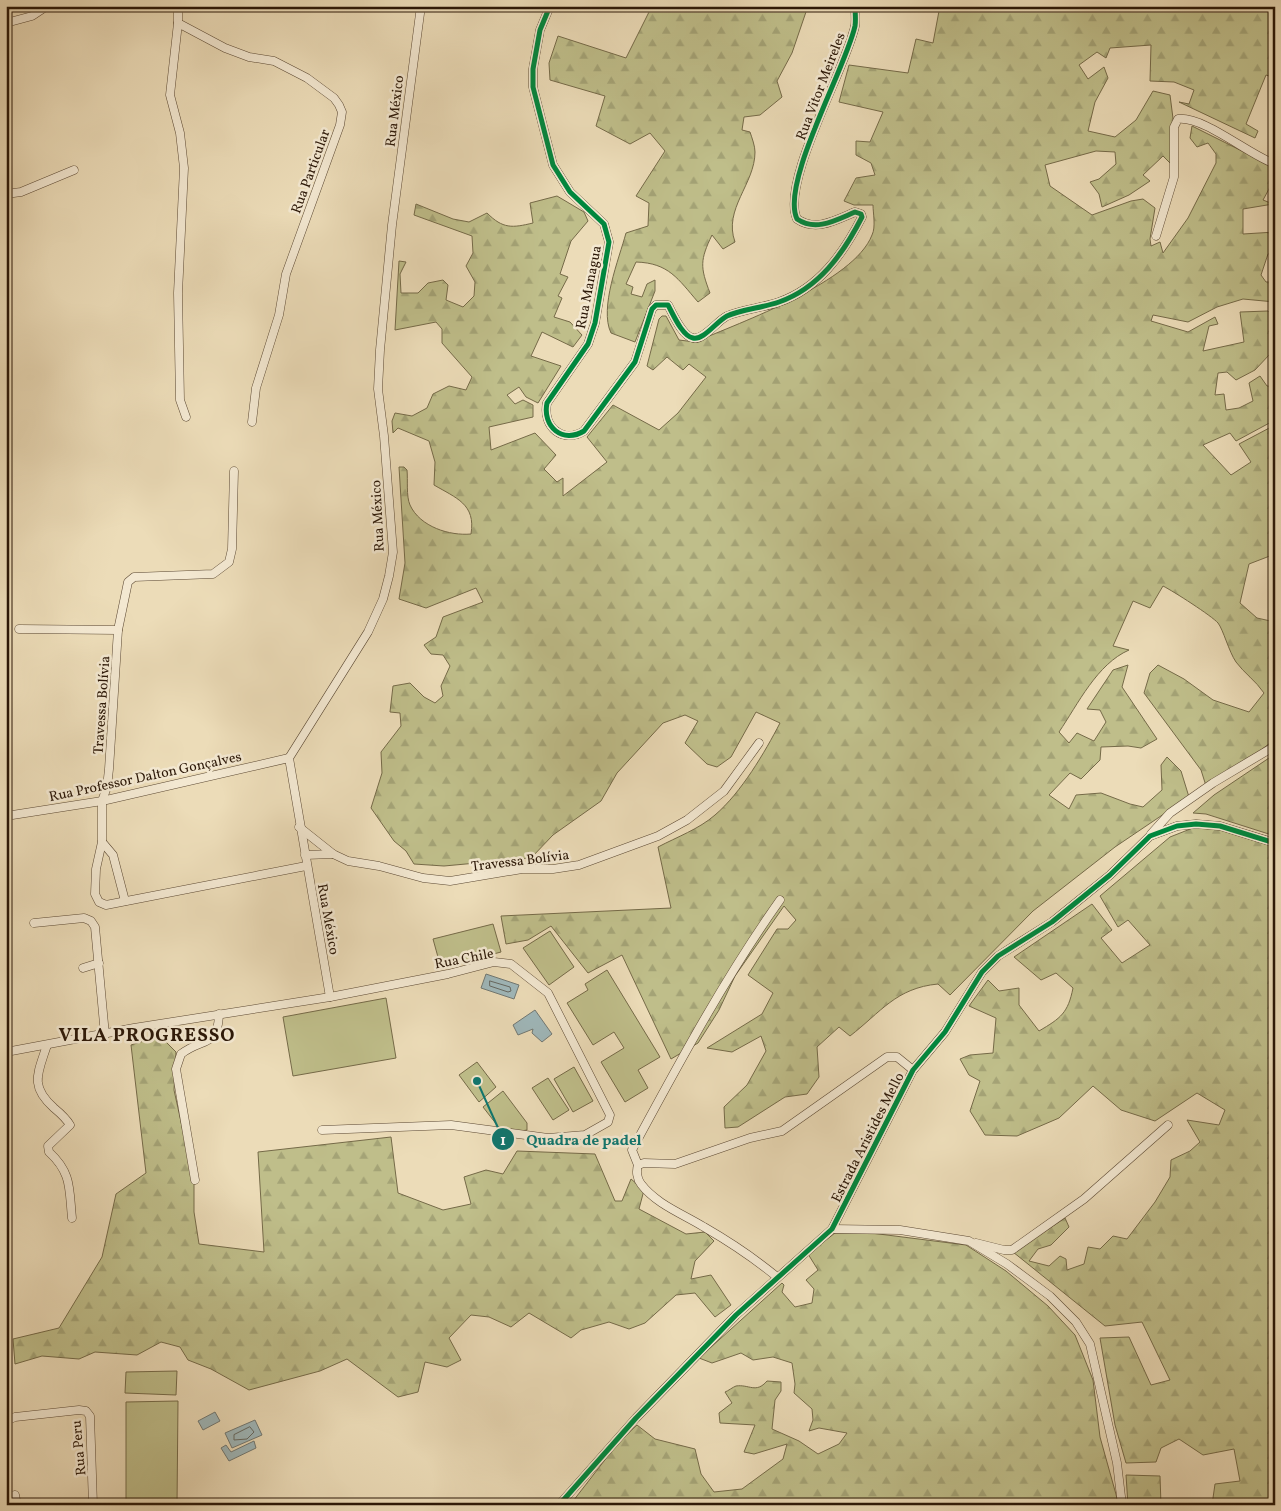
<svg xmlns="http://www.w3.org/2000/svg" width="1281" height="1511" font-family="Vollkorn,serif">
	<defs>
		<pattern id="forest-firs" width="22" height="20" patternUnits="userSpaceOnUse" patternTransform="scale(1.25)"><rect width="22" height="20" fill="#bfbe8a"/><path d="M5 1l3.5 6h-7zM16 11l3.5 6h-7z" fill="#a4a376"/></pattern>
	</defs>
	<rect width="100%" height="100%" fill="#ecdcb8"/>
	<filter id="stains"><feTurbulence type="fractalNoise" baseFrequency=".004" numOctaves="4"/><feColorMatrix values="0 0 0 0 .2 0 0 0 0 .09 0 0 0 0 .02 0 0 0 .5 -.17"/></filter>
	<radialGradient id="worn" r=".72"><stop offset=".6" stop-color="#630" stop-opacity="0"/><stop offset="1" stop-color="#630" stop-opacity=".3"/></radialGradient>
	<g fill="url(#forest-firs)" stroke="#756a48">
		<path d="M652,6H808L792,53L777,81L782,97L760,115L744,117L742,130L750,132C752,138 755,146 755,152C755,184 723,209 735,242L723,249L712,235C700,260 700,267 710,293L698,302C678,279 669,263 636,262L626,284L633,287L631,294L642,297L647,284L655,280V291L635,342L611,333C599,308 619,259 626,233L648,226L649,203L636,196L665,151L650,133L630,144L596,126L605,96L550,80L549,63L558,36L626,58Z"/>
		<path d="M928,6H1275V78L1266,75L1246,124L1258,131L1255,138L1179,102L1189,104L1194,90L1174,82L1150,81L1151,45L1110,48L1106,58L1097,52L1079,65L1088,79L1104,67L1108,78L1095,102L1088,131L1115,137L1136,120L1153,91L1170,95L1175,134L1171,164L1163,156L1143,175L1150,181L1129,195L1102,207L1099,194L1090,182L1099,179L1116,164L1115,152L1096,151L1045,165L1050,186L1092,215L1131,201L1143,199L1155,208L1150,239L1151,246L1160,242L1163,253L1188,218L1216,163V154L1208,143L1197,147L1190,138L1192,126L1260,160L1275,164V178L1263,200L1273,204L1243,209V234L1275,232V252L1268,254L1261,275L1266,282H1275V302L1243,299L1217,307L1188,322L1153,315L1151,321L1188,332L1215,317L1218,324L1209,326L1203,351L1244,342L1240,312L1268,311L1273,316L1269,332L1275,333V351L1270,354L1255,370L1236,380L1227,372L1218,373L1215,395L1224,394L1226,410L1239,408L1253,401L1249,383L1260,376L1267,386L1275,387V420L1236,441L1230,433L1203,445L1231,475L1251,462L1239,444L1275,425V554L1249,564L1240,603L1257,618L1275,622V739L1227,777L1207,789L1201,770L1144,693L1150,673L1158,665L1184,679L1213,700L1249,712L1264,693C1256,681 1244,673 1236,662C1229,652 1223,629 1218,623C1212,616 1173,591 1163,586L1150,608L1133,601L1113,646L1129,650C1097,664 1078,704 1059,732L1069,743L1077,733L1094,741L1106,722L1100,710L1087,709L1113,670L1128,665L1122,687L1157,739L1141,748L1128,746L1101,747L1100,760L1081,779L1070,773L1049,795L1069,809L1076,795L1101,793L1130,804L1143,807L1162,790L1161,765L1167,757L1181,771L1189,797L1115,847L1033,911L950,995L938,984C896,988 881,1012 850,1036L839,1027L817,1047L819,1077L807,1094L785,1097L738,1127L725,1128L724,1107L747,1085L766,1051L761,1036L732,1052L707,1048L762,1014L773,993L748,975L777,929H788L796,920L784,906L735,976L719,1010L698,1043L671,1059L622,955L588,973L551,926L528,940L506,944L501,916L671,908L658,847C677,837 699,829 715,815C741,793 765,752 780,723L756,712L731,757L717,767L707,764L685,743L698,721L685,715L663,723L617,773L601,801L553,835L531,858L444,866L414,864L406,851L394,841L371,808L382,773L381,752L401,726L400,713L390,712L393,686L410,683L424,697L435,703L443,696L441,686L450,666L443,655L431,654L424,645L436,637L443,617L483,602L476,588L426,608L399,599L405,563L399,467H404L407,470C408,480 406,496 410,505C420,527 450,536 471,534C476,504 456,498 434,485L435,462L429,441L398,428L393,433L392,421L395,413L412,416L427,408L433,394L449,386L466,390L472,377L442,343V329L436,322L395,330L399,261L406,262L400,274L401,293H418L428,283L443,280L448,285L446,300L463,307L474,296L475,282L466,266L473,253L472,236L414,215L416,204L453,219L469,222L487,213C503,229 512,228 533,223L530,203L557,196L584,212L588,221L571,241L560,274L568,277L558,296L562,298L554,317L570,322L582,335L573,347L542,332L531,356L561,366L538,403L526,397L519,387L507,395L515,404L523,400L533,405V417L489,427L491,450L535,433L556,455L544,469L557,482L563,478V496L607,462L587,437L613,405L659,430L678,413L706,377L689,364L683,370L667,357L653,370L647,366L659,319L662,316H666L679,340L695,342C741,322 854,282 872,235C876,227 873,213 873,205H854L844,201L856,178L875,175L871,163L856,155V141L870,142L883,112L839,102L849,65L908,73L916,39L933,43L939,11Z"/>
		<path d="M1275,754V836L1206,814L1193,813L1214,795Z"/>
		<path d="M1203,824L1275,845V1505H1212L1215,1484L1240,1481L1234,1449L1203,1455L1179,1439L1161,1448L1156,1462L1126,1463L1115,1425L1100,1338L1129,1337L1151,1385L1170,1380L1142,1322L1105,1326L1013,1252L1065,1218L1069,1227L1051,1245L1038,1249L1029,1261L1049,1266L1060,1256L1066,1259L1067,1270L1084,1264L1088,1247L1100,1249L1113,1236L1127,1239L1155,1202L1170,1177L1171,1160L1190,1151L1200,1142L1187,1120L1219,1125L1225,1110L1197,1093L1155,1121L1121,1110L1093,1086L1059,1118L1017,1136L985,1135L970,1111L980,1081L969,1075L960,1059L970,1055L993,1053L996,1018L969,1006L988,980L999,991L1019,988V1005L1039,1031C1061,1018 1068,1013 1073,988L1056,973L1041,980L1014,957L1092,904L1112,930L1101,938L1122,963L1150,945L1128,920L1118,927L1100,896L1170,837Z"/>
		<path d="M160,1036L176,1052L174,1090L194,1181V1212L199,1244L264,1252L258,1152L391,1137L398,1193L443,1210L471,1204L464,1177L486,1170L503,1174L517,1151L595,1154L615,1201H622L631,1179L644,1190L639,1209L686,1234L705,1232L714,1241L695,1261L691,1279L711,1275L731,1305L715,1317L695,1293L676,1295L645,1323L629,1329L609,1322L581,1330L571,1338L529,1313L511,1327L489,1317L471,1315L449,1338L461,1360L447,1367L425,1362L418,1392L398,1397L347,1359L320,1371L249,1390L211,1369L188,1360L180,1347L161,1342L137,1355L95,1352L79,1359L42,1356L15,1364L13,1339L59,1328L102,1257L116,1194L146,1173L131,1045Z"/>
		<path d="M835,1233H871L966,1245L1006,1271L1048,1306L1075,1335L1093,1380L1100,1437L1117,1498L1116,1505H570L618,1443L637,1425L655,1439L695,1449L701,1474L714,1492L742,1489L783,1459L787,1444L754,1454L744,1452L755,1425L720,1423L719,1413L732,1403L725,1392C728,1391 733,1387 736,1386C749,1384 756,1394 767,1381L781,1382V1391L775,1400L772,1429L799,1441L818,1454L839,1444L847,1433L819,1428L809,1431L813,1420L812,1409L794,1393L795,1384L792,1363L773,1357L753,1360L741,1353L712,1363L699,1358L782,1283L784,1285L782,1292L795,1307L812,1303L814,1289L806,1280L818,1270L808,1254Z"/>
		<path d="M1126,1475L1160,1476L1161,1505H1128Z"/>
	</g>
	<g fill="#bfbe8a" stroke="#756a48">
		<path d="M493,924L501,952L441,968L433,939Z"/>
		<path d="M550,931L574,967L549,985L523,948Z"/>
		<path d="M607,970L660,1057L638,1070L648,1088L625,1102L601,1062L624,1048L614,1032L593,1045L567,1003L588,990L585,984Z"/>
		<path d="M386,998L396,1058L293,1076L283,1017Z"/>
		<path d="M477,1062L496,1087L479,1102L459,1075Z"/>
		<path d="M574,1067L593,1101L573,1112L554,1079Z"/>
		<path d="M548,1078L569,1110L553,1120L532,1088Z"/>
		<path d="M503,1091L527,1123V1130L504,1134L483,1107Z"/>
		<path d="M177,1371L176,1395L125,1393L126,1372Z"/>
		<path d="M178,1401L177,1505H126V1402Z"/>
	</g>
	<g fill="#9fb8bb" stroke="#717873">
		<path d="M486,974L519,985L514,999L481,988Z"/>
		<path d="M535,1010L552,1034L542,1042L532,1033L533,1029L518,1035L513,1025Z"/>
		<path d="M215,1412L220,1421L203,1430L198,1421Z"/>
		<path d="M255,1420L262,1435L232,1448L225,1433Z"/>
		<path d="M254,1441L256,1448L229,1461L221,1448L226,1445L231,1452Z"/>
	</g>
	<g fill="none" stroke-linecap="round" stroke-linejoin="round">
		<g stroke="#656861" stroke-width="1">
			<path d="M490,981L510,987L511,991L508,992L490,986Z"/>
			<path d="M250,1427L254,1432L247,1439L234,1440V1435Z"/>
		</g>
		<defs>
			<g id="street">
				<path d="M178,6V23"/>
				<path d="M550,6L540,30L533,69V87L553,165L570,192L604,224L609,242L595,323L588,344L547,403C542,427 563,444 584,431L635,362L652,309L656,305H668C673,314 682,336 693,338C703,341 717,321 727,316C743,309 762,308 779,302C819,288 843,254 862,217L861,214L855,212C836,220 816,232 797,219C780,183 846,68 855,26C856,20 855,12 855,6"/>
				<path d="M6,23L32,16L47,6"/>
				<path d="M6,194L21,192L74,170"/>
				<path d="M1156,236L1174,177V127L1178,119C1204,116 1249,155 1275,164"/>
				<path d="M186,417L180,400L178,293L184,168L180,133L170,95L178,23L225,48L249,57L274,61L307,78L334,98L339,105L342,112L340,125L286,274L279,315L256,388L252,422"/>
				<path d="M234,471L232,549L229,562L213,574L134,577L128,582L118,630L109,769L107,787L102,801V842L96,869L95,894L99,902L106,905L306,866"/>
				<path d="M19,629L118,630"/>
				<path d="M6,816L102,801L289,758"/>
				<path d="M299,827L333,854L348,861L379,866L423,878L450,881L522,869H553L579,865L658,836L687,820L724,791L759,743"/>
				<path d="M1151,834L1170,813L1213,783L1275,746"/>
				<path d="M102,842L113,855L125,901"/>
				<path d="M305,855L333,854"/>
				<path d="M34,923L84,918L91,921L95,927L105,1035"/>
				<path d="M83,968L99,963"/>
				<path d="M330,997L289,758L368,632L383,599L389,576L393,552L384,436L378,389L380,350L392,225L421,6"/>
				<path d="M47,1045C38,1073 29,1086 54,1108C60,1113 66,1118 70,1125L48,1146L49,1152C72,1173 69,1189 72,1218"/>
				<path d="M6,1052L134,1028L330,997L448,974L494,962L511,964L548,993L610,1115L608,1122L585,1135L548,1138L451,1125L322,1130"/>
				<path d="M638,1165L632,1150C678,1065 724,979 780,900"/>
				<path d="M195,1180L176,1069L181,1054C203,1037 218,1048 219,1014"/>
				<path d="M832,1229L900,1230L969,1241L1007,1264L1050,1296L1076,1322L1090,1344L1117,1463L1122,1505"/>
				<path d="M976,1243L1004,1250H1012L1084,1199L1168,1125"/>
				<path d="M777,1277C754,1258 730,1242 704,1227C683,1214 656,1204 641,1184C637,1179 636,1171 638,1165L644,1163L675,1164L750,1138L782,1131L887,1057H897L913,1070"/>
				<path d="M6,1421L15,1417L79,1410L86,1411L90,1416L93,1505"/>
				<path d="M15,1495L17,1505"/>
				<path d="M559,1505L636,1418L736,1315L832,1229L913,1070L945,1032L982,972L998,956L1052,922L1110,875L1150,836L1177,826L1196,824L1220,826L1275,843"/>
			</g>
		</defs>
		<use href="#street" stroke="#5b4833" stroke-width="9"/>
		<use href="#street" stroke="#f3e8d1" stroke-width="8"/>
		<defs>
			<g id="cycleway">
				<path d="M550,6L540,30L533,69V87L553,165L570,192L604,224L609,242L595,323L588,344L547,403C542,427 563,444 584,431L635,362L652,309L656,305H668C673,314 682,336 693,338C703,341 717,321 727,316C743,309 762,308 779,302C819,288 843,254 862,217L861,214L855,212C836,220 816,232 797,219C780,183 846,68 855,26C856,20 855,12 855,6"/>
				<path d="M559,1505L636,1418L736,1315L832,1229L913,1070L945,1032L982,972L998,956L1052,922L1110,875L1150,836L1177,826L1196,824L1220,826L1275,843"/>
			</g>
		</defs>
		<use href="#cycleway" stroke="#f3e8d1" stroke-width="8"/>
		<use href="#cycleway" stroke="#00873e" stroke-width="5"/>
	</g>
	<g text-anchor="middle" stroke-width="5" stroke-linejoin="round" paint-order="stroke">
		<g font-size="14" fill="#2b1707" stroke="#f3e8d1">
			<text transform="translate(820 86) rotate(-69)" y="5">Rua Vitor Meireles</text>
			<text transform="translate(394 111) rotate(-83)" y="5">Rua México</text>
			<text transform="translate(310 171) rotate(-70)" y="5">Rua Particular</text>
			<text transform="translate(588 287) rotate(-79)" y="5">Rua Managua</text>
			<text transform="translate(377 516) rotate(-93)" y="5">Rua México</text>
			<text transform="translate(101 705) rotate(-86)" y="5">Travessa Bolívia</text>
			<text transform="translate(145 776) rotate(-12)" y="5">Rua Professor Dalton Gonçalves</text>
			<text transform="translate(520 860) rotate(-7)" y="5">Travessa Bolívia</text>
			<text transform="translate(329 919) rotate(80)" y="5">Rua México</text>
			<text transform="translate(464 958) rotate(-11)" y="5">Rua Chile</text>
			<text transform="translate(867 1137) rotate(-63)" y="5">Estrada Aristides Mello</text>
			<text transform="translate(78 1448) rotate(-95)" y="5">Rua Peru</text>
		</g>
		<g font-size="19" font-weight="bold" letter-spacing="1" fill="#2b1707" stroke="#f3e8d1">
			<text x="147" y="1041">VILA PROGRESSO</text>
		</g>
	</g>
	<path fill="none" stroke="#0f766e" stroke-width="2" d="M477 1081L503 1139"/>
	<g fill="#0f766e" stroke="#f3e8d1" stroke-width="2">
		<circle cx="477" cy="1081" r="5"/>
		<circle cx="503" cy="1139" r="12"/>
	</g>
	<g font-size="15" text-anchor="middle" font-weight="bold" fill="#fff">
		<text x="503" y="1145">1</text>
	</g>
	<g font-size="15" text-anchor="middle" font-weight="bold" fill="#0f766e" stroke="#f3e8d1" stroke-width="5" stroke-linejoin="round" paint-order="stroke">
		<text x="584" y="1145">Quadra de padel</text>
	</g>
	<rect width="1281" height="1511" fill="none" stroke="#ecdcb8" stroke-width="25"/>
	<rect x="8" y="8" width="1266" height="1496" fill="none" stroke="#2b1707" stroke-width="2.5"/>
	<rect x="12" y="12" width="1256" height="1486" fill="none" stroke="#2b1707"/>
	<rect width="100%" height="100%" filter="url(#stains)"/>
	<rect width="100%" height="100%" fill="url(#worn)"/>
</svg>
